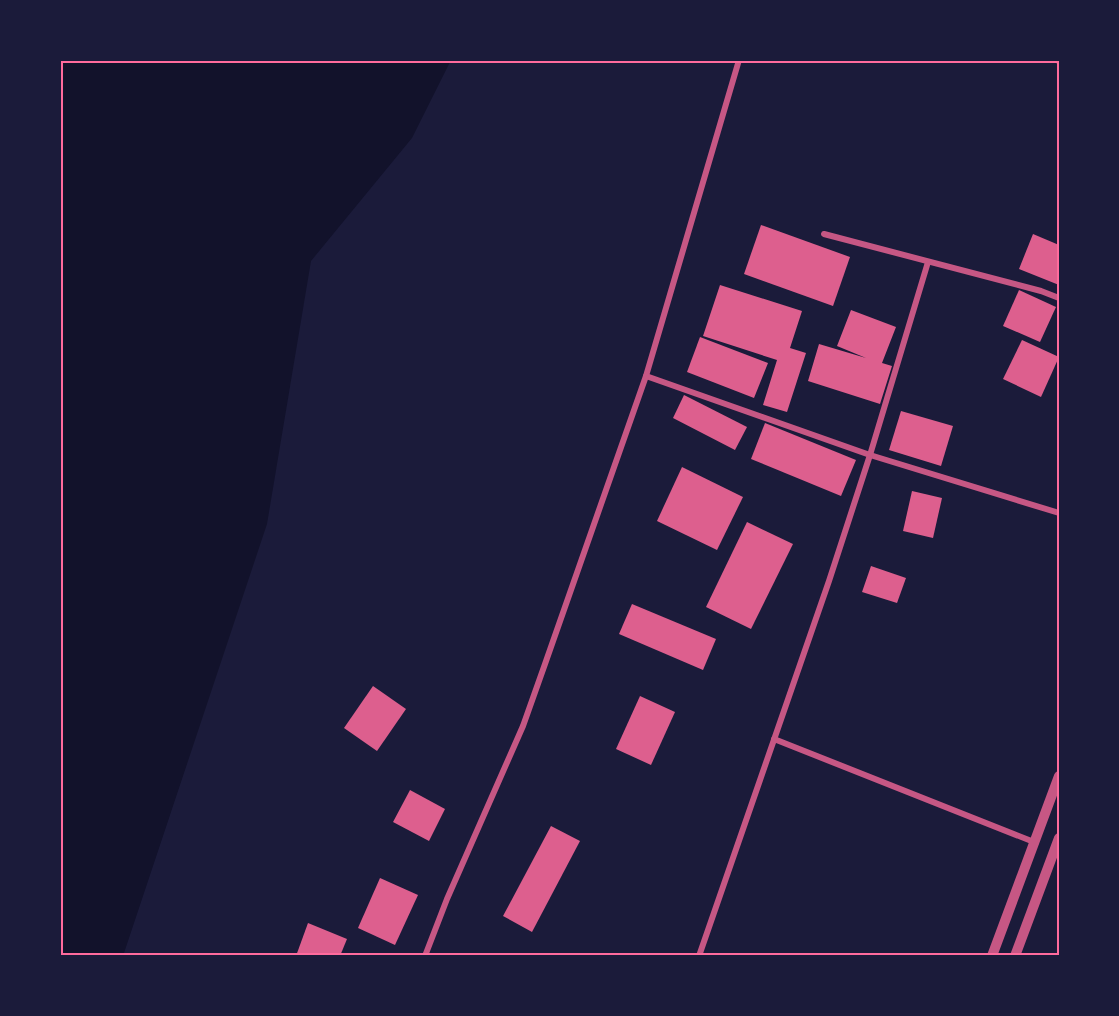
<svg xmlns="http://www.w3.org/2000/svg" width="1119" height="1016" font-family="'Varela Round',sans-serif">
	<rect width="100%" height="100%" fill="#1b1b3a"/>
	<path fill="#12122b" d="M60,60H451L412,138L311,261L267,524L123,956H60Z"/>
	<g fill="#dd5f8e">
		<path d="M761,225L850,257L833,306L744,274Z"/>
		<path d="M1033,234L1059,245V285L1019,269Z"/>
		<path d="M720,285L802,311L790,348L806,353L787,412L763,405L777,360L703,336Z"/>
		<path d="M1019,290L1056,307L1040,342L1003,326Z"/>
		<path d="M851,310L896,327L882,363L892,366L880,404L808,381L819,344L866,358L837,346Z"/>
		<path d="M700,337L768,363L754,398L687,372Z"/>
		<path d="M1022,340L1059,357L1041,397L1003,379Z"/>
		<path d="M684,395L747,427L735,450L673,418Z"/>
		<path d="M901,411L953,426L941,466L889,450Z"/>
		<path d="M765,423L856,460L841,496L751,459Z"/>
		<path d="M682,467L743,497L717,550L657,521Z"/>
		<path d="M912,491L942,498L933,538L903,531Z"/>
		<path d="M747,522L793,544L751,629L706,607Z"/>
		<path d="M871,566L906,578L897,603L862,592Z"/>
		<path d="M632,604L716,639L703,670L619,634Z"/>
		<path d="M373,686L406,709L377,751L344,728Z"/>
		<path d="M640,696L675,712L651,765L616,749Z"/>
		<path d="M410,790L445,809L429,841L393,822Z"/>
		<path d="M551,826L580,841L532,932L503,916Z"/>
		<path d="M380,878L418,895L395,945L358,928Z"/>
		<path d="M308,923L347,939L340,956H296Z"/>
	</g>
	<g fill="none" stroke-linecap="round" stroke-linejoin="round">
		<g stroke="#c65784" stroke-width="6">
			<path d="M1056,60L1059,61"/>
			<path d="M824,234L1041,291L1059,298"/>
			<path d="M646,376L870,455L1059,513"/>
			<path d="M774,739L1034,842"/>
			<path d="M425,956L447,899L523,726L545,664L646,376L739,60"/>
			<path d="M699,956L829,581L870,455L928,262"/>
		</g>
		<g stroke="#c65784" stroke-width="10">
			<path d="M992,956L1059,776"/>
			<path d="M1015,956L1059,838"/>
		</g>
	</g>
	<rect width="1119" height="1016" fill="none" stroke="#1b1b3a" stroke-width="123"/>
	<rect x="62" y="62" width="996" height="892" fill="none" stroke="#ff6b9d" stroke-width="2"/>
</svg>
